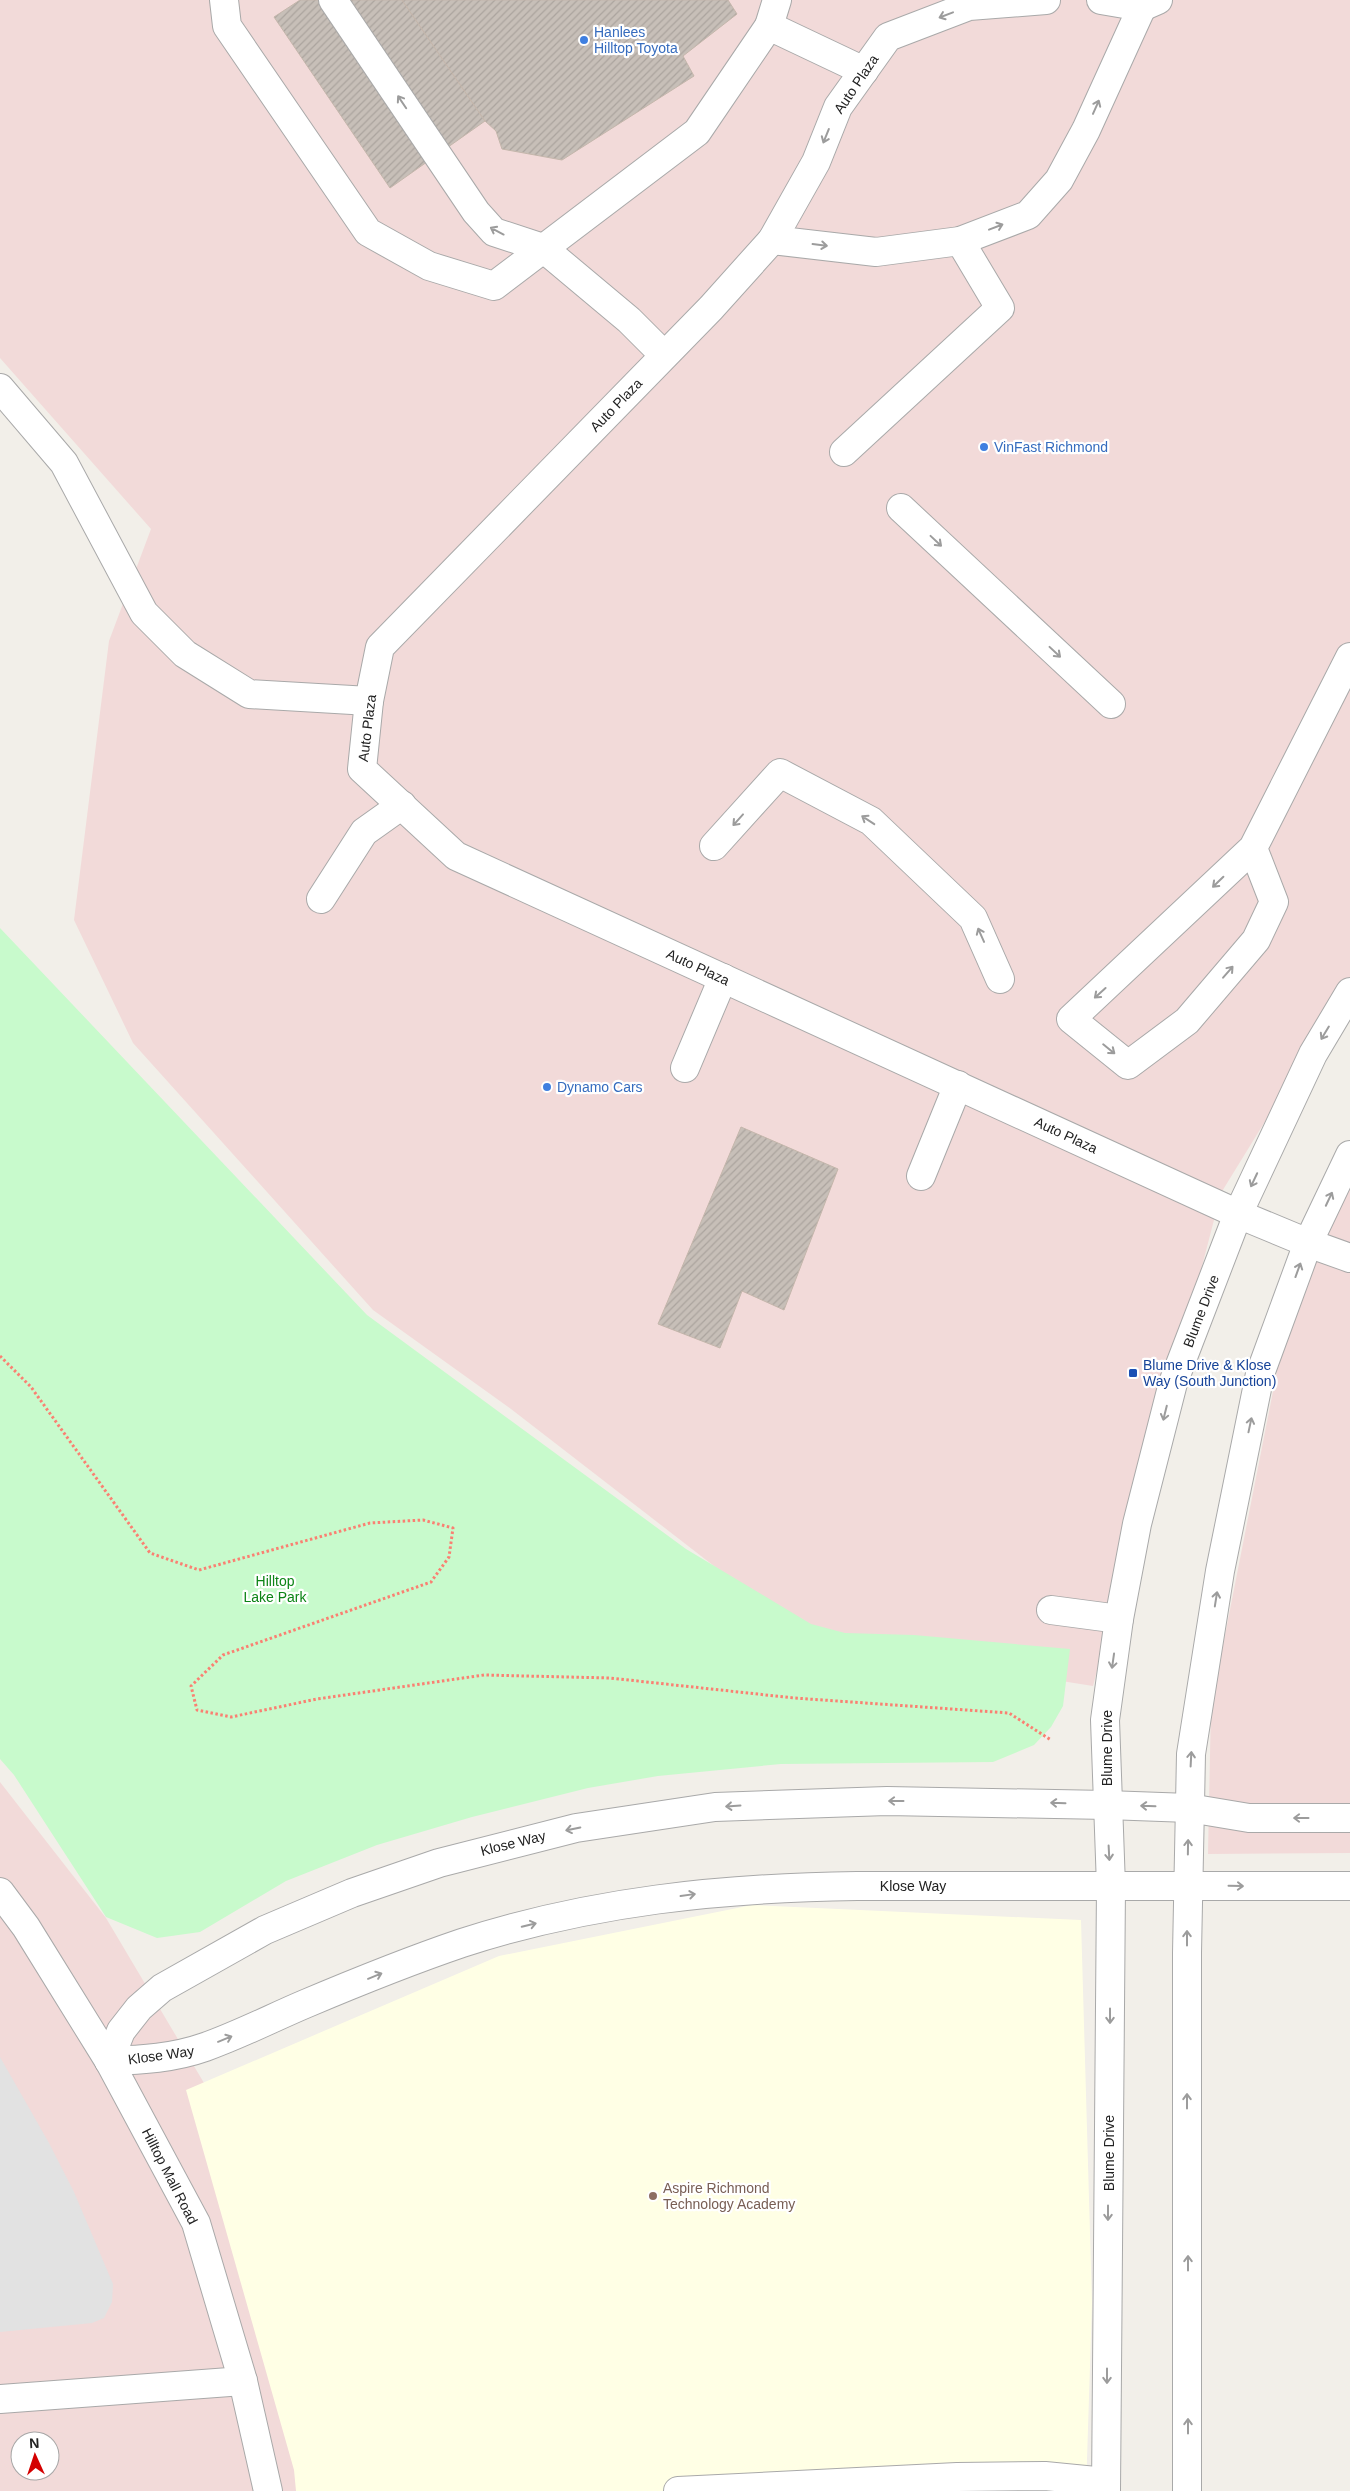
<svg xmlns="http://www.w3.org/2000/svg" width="1350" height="2491" font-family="Helvetica,sans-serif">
	<defs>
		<pattern id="building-hatch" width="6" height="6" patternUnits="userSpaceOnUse" patternTransform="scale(1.25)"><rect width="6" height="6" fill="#c7bfb8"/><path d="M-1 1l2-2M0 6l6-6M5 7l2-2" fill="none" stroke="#aba49e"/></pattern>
	</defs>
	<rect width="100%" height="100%" fill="#f2efe9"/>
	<g fill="#f2dad9" fill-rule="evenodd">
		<path d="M0,0H1350V983L1221,1193L1093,1686L811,1641L511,1409L373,1310L133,1043L74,920L109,641L151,529L0,358Z"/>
		<path d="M1350,1163V1853L1208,1854L1211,1706L1304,1234Z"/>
		<path d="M0,1782L106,1918L305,2253L359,2491H0ZM20,2441H50V2471H20Z"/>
	</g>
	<path fill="#ffffe5" d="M752,1905L1081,1920L1092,2303L1086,2491H296L294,2470L186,2090L499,1956Z"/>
	<path fill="#c8facc" d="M0,928L367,1315L686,1549L811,1624L845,1633L914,1635L1070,1649L1063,1706L1051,1727L1034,1745L993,1762L781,1764L658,1776L588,1788L472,1817L377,1845L286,1881L200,1932L157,1938L106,1917L14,1775L0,1759Z"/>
	<path fill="#e2e2e2" d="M0,2057L49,2143L74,2192L113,2284L112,2302L104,2318L92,2323L0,2332Z"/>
	<g fill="url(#building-hatch)" stroke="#c4b6ab">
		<path d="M300,0H402L485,121L390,188L274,17Z"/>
		<path d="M402,0H728L737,14L683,56L694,76L562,160L502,149L496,131L485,121Z"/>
		<path d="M741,1127L838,1169L784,1310L742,1291L720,1348L658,1324Z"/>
	</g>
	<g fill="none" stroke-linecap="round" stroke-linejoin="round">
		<defs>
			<g id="minor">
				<path d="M224,0L227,26L368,232L429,266L494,286L697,132L769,26L864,71"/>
				<path d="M333,0L476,212L494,232L543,248L629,320L664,355"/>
				<path d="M1046,0L969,6L888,37L838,107L816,162L772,240L711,308L380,647L369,701L362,769L456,856L1238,1214L1308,1243L1350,1258"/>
				<path d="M1101,0L1142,7L1158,0"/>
				<path d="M769,26L777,0"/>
				<path d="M772,240L876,252L960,241L1028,215L1059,180L1086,130L1142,7"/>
				<path d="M0,388L64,463L144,613L185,654L249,694L369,701"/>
				<path d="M844,452L1000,308L960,241"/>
				<path d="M901,508L1111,704"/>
				<path d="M714,846L780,773L871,821L973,918L1000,979"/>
				<path d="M1253,848L1274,902L1256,940L1187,1021L1128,1065L1071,1019L1253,848L1350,657"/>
				<path d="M321,899L364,832L402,805"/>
				<path d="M685,1068L723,978"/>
				<path d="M921,1176L958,1085"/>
				<path d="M1051,1610L1119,1619"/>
				<path d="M0,1892L26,1927L109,2061L196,2223L243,2381L268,2491"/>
				<path d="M109,2061L121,2031L139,2008L162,1988L265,1930L352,1893L439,1863L576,1828L715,1807L887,1801L1107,1805L1189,1808L1249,1818H1350"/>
				<path d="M109,2061C142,2060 174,2058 205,2047C239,2035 272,2018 305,2004C357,1982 409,1961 462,1943C592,1901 721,1888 857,1886H1350"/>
				<path d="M0,2399L243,2381"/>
				<path d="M678,2491L957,2477L1045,2476L1106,2482"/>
				<path d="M1106,2491L1111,1886L1105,1720L1119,1619L1137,1524L1173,1383L1238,1214L1313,1054L1350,992"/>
				<path d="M1187,2491V1953L1191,1754L1220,1571L1260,1374L1308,1243L1350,1155"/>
			</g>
		</defs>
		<use href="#minor" stroke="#a9a9a9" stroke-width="30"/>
		<path stroke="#fa8072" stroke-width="3" stroke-dasharray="2.5 2.5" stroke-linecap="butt" d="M0,1356L31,1387L150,1553L199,1570L370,1523L423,1520L453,1528L449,1557L431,1582L223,1655L191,1686L197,1710L231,1717L317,1699L484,1675L610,1678L794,1698L1009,1713L1051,1740"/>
		<use href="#minor" stroke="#fff" stroke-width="28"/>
	</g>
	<defs><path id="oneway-shaft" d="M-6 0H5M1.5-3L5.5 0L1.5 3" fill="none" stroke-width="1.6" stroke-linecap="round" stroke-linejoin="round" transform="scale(1.25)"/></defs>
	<g stroke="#9c9c9c">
		<use href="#oneway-shaft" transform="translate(946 15) rotate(159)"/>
		<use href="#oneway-shaft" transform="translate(402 102) rotate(-124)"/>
		<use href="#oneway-shaft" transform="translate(1096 107) rotate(-66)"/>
		<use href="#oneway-shaft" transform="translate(826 136) rotate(112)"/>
		<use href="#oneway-shaft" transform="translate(996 227) rotate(-21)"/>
		<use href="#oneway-shaft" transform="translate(497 231) rotate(-152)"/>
		<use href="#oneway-shaft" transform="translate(820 245) rotate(7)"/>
		<use href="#oneway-shaft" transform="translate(936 541) rotate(43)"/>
		<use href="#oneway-shaft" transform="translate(1055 652) rotate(43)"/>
		<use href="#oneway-shaft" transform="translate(738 820) rotate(132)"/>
		<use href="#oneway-shaft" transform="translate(868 820) rotate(-147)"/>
		<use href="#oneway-shaft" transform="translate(1218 882) rotate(136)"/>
		<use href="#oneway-shaft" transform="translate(981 935) rotate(-114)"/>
		<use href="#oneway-shaft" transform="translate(1228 972) rotate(-49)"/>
		<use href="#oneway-shaft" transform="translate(1100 993) rotate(138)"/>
		<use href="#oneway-shaft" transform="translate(1325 1033) rotate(121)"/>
		<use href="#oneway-shaft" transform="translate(1109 1049) rotate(39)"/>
		<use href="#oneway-shaft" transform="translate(1254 1180) rotate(115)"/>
		<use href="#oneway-shaft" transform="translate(1329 1199) rotate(-65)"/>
		<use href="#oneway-shaft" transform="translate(1298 1270) rotate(-70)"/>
		<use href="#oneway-shaft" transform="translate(1165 1413) rotate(104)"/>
		<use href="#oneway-shaft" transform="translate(1250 1425) rotate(-78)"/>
		<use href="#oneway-shaft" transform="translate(1216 1599) rotate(-81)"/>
		<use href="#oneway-shaft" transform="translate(1113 1661) rotate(98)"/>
		<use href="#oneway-shaft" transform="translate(1191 1759) rotate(-87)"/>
		<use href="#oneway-shaft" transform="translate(896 1801) rotate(180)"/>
		<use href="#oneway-shaft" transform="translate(1058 1803) rotate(-178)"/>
		<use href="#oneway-shaft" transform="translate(733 1806) rotate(176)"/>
		<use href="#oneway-shaft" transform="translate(1148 1806) rotate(-178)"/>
		<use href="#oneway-shaft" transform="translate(1301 1818) rotate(-180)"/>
		<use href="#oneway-shaft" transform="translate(573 1829) rotate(168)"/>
		<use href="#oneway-shaft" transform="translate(1188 1847) rotate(-89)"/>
		<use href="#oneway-shaft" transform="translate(1109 1853) rotate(87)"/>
		<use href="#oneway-shaft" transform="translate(1236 1886) rotate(1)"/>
		<use href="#oneway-shaft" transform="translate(688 1895) rotate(-8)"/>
		<use href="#oneway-shaft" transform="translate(529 1925) rotate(-14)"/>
		<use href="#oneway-shaft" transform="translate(1187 1938) rotate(-90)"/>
		<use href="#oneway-shaft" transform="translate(375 1976) rotate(-22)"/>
		<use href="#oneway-shaft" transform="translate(1110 2016) rotate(90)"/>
		<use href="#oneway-shaft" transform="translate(225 2039) rotate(-22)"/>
		<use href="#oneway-shaft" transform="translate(1187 2101) rotate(-90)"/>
		<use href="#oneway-shaft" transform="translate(1108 2213) rotate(90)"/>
		<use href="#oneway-shaft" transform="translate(1188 2263) rotate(-90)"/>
		<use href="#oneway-shaft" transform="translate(1107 2376) rotate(90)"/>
		<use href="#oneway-shaft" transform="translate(1188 2426) rotate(-90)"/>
	</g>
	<g fill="#3f7fe0" stroke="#fff" stroke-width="2">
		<circle cx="584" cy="40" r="5"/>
		<circle cx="984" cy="447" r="5"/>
		<circle cx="547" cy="1087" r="5"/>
	</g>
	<rect fill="#1a4fb4" stroke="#fff" stroke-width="2" x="1128" y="1368" width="10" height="10" rx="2.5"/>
	<circle fill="#8d6e63" stroke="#fff" stroke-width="2" cx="653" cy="2196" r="5"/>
	<g text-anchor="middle" stroke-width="4.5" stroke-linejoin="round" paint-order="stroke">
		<g font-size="14" fill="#366cbe" stroke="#fff" text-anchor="start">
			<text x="594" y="37">Hanlees<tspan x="594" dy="16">Hilltop Toyota</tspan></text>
			<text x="994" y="452">VinFast Richmond</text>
			<text x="557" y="1092">Dynamo Cars</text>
		</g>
		<g font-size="14" fill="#222" stroke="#fff">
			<text transform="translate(856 84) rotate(-56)" y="5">Auto Plaza</text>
			<text transform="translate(616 405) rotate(-46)" y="5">Auto Plaza</text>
			<text transform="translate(367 728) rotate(-83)" y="5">Auto Plaza</text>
			<text transform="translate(698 967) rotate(25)" y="5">Auto Plaza</text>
			<text transform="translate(1066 1135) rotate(25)" y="5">Auto Plaza</text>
			<text transform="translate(1201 1311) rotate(-69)" y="5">Blume Drive</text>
			<text transform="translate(1107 1748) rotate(-90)" y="5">Blume Drive</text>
			<text transform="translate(513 1843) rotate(-14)" y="5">Klose Way</text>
			<text x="913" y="1891">Klose Way</text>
			<text transform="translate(161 2055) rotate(-8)" y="5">Klose Way</text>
			<text transform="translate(1109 2153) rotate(-90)" y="5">Blume Drive</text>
			<text transform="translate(170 2176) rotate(63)" y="5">Hilltop Mall Road</text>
		</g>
		<g font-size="14" fill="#164399" stroke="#fff" text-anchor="start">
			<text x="1143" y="1370">Blume Drive &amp; Klose<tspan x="1143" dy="16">Way (South Junction)</tspan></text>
		</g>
		<g font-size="14" fill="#0c8416" stroke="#fff">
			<text x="275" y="1586">Hilltop<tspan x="275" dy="16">Lake Park</tspan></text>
		</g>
		<g font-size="14" fill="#785e54" stroke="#fff" text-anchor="start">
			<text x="663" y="2193">Aspire Richmond<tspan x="663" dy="16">Technology Academy</tspan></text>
		</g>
	</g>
	<g transform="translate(35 2456) rotate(357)"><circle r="24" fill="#ffffff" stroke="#a7a7a7"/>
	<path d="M0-4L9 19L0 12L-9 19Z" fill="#d40000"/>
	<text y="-8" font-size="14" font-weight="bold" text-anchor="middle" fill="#222222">N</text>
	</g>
</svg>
